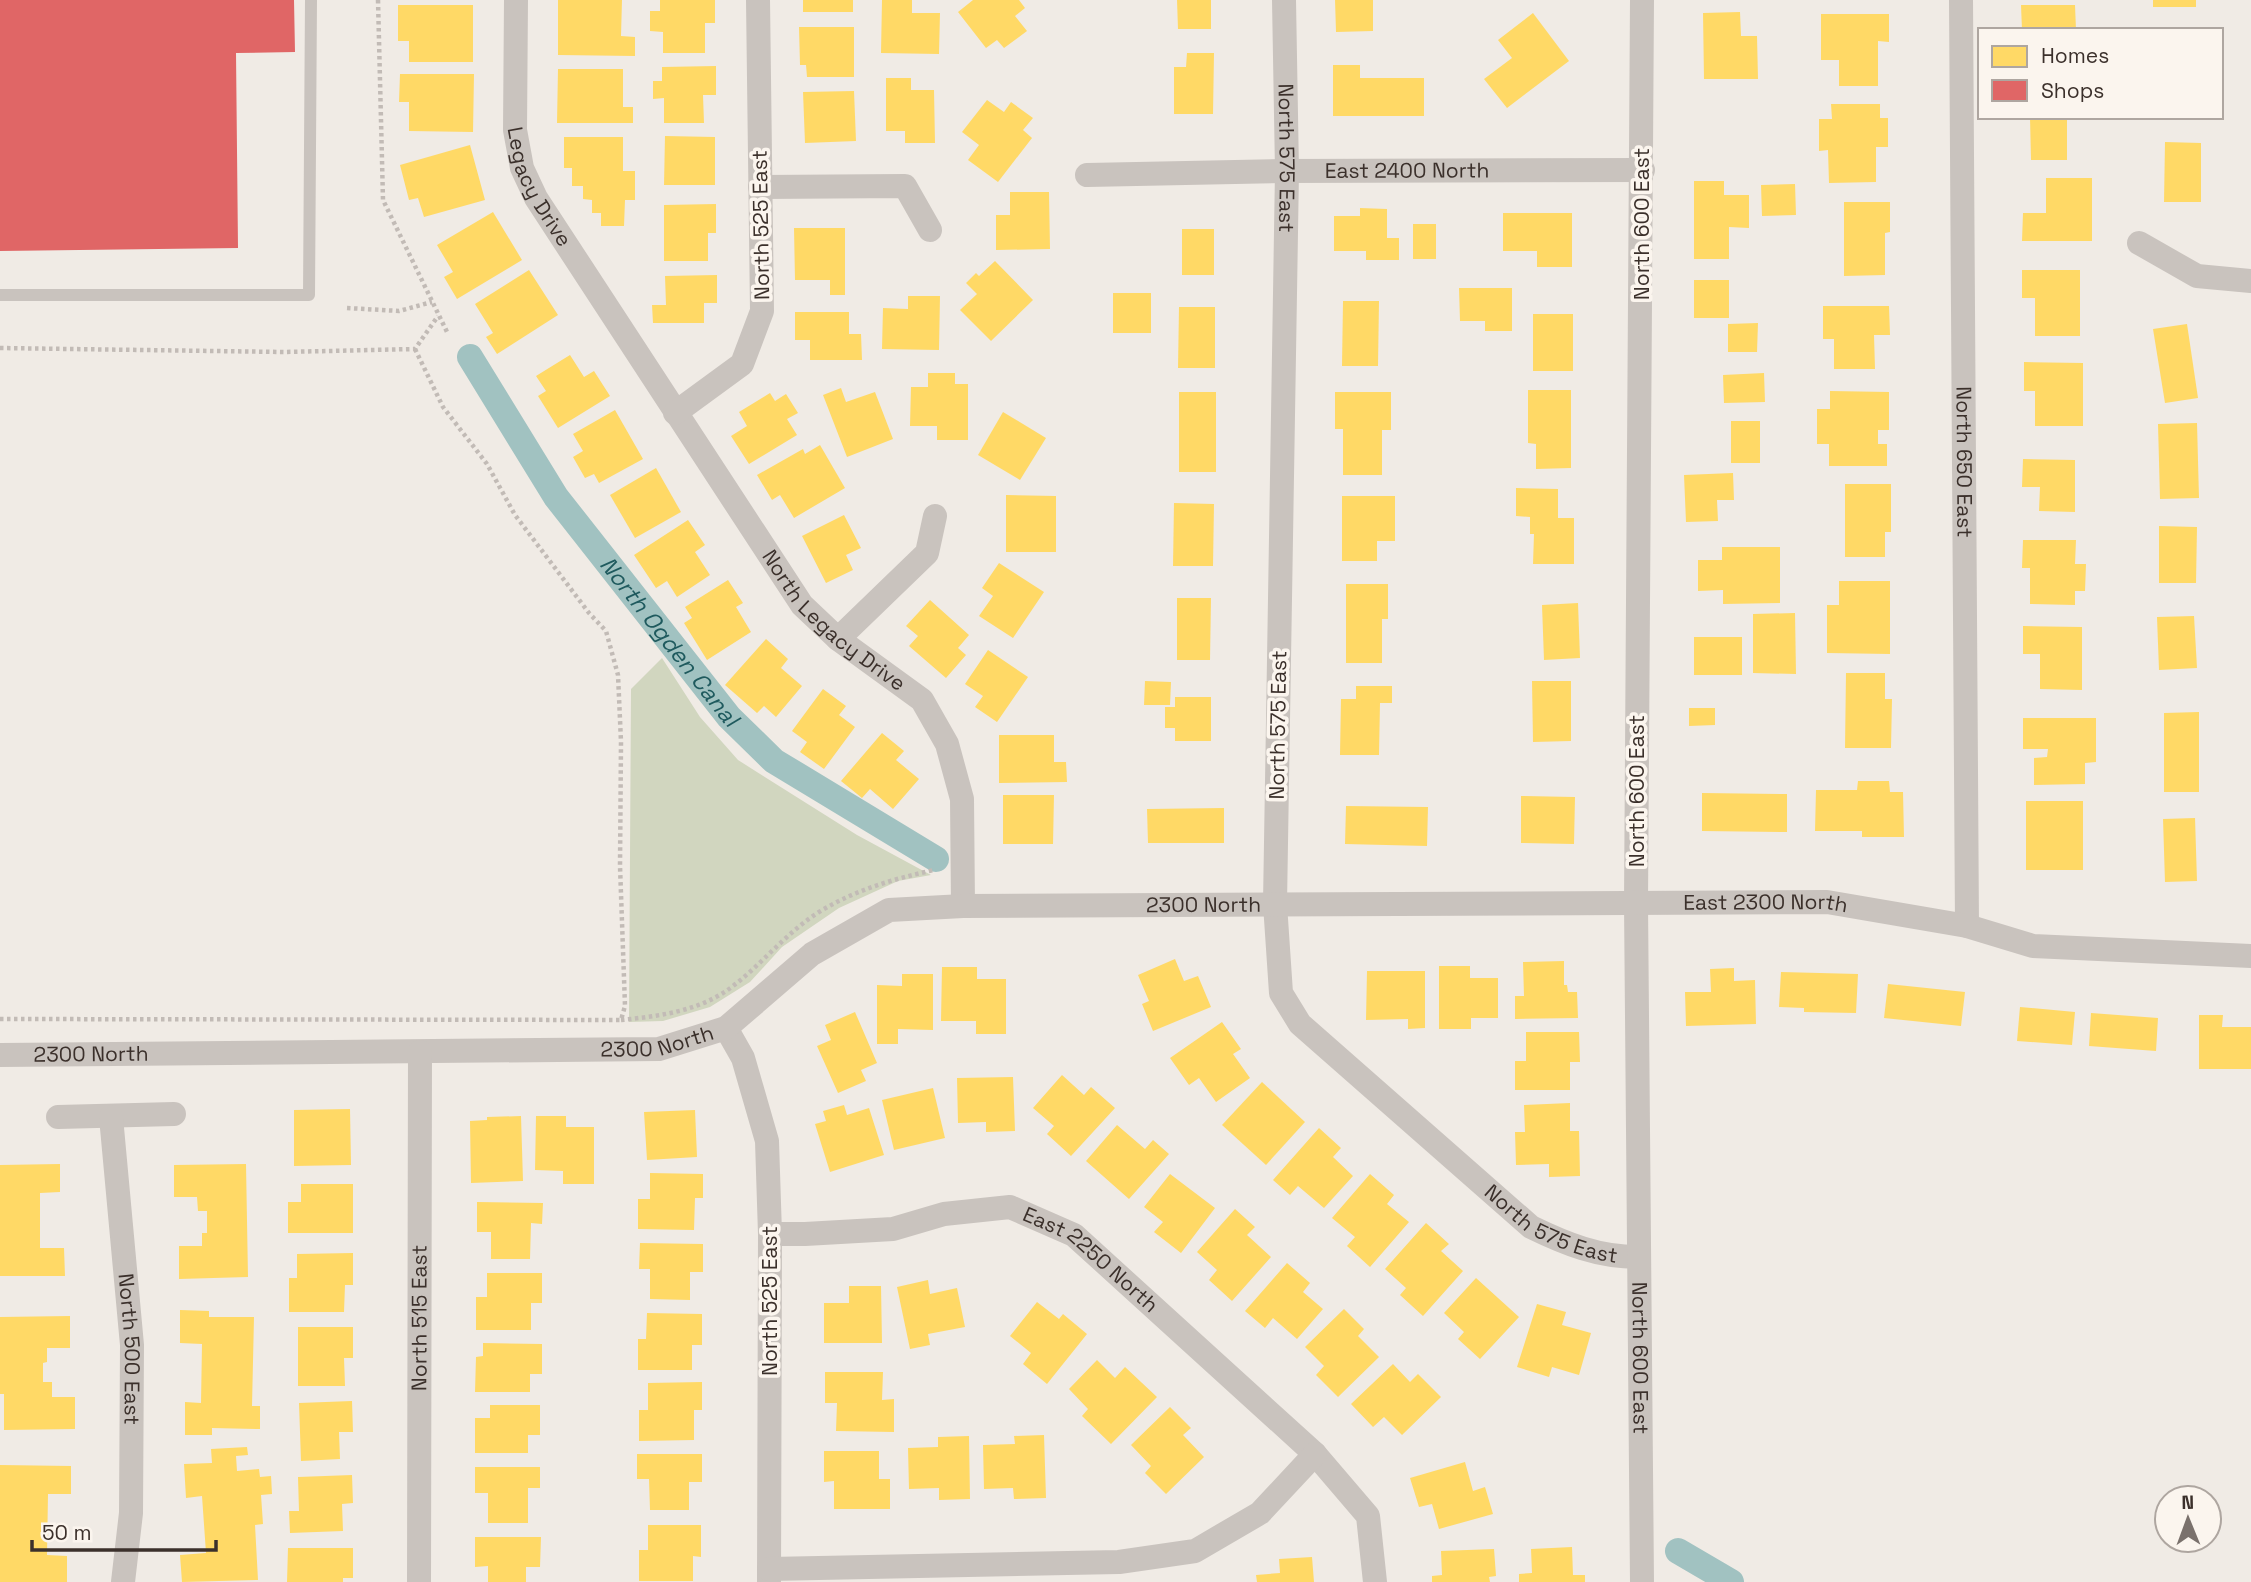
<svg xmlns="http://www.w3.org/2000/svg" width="2251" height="1582" font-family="'Space Grotesk',sans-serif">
	<rect width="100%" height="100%" fill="#f0ebe5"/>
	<path fill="#d1d6bf" d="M662,658L700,717L738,760L857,835L931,875L898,881L839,908L782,947L750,982L710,1007L663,1021L629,1022L631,689Z"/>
	<g fill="#ffd966">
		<path d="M558,0H622L621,36L635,37V56L558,55Z"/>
		<path d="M660,0H715V23H705V53H663V32L650,31V11H660Z"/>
		<rect x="803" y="0" width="50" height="12"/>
		<path d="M882,0H912V13H940L939,54L881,53Z"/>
		<path d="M973,0H1019L1025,8L1015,16L1027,31L1004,48L997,40L986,48L958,12Z"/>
		<path d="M1177,0H1211V29H1178Z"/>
		<path d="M1335,0H1373V31L1336,32Z"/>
		<rect x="2153" y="0" width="43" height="7"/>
		<path d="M398,5H473V62H409V41H398Z"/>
		<path d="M2021,5H2075L2076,30H2022Z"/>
		<path d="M1740,12L1741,36H1757L1758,79H1704L1703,13Z"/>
		<path d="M1533,13L1569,61L1507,108L1484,79L1512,58L1498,40Z"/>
		<path d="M1821,14H1889V42L1878,41V86H1839V60H1821Z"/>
		<path d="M799,27H854V77H807L806,65H800Z"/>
		<path d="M1187,53H1214L1213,114H1174V67H1186Z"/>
		<path d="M1333,65H1360V78H1424V116H1333Z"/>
		<path d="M716,66V95H703L704,123H664V98L653,99V81H662V67Z"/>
		<path d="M558,69H623V107H633V123H557Z"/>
		<path d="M400,74H474L473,132L409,131V102H399Z"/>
		<path d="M886,78H911V90H934L935,143H905V131H886Z"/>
		<path d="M854,91L856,141L805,143L803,92Z"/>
		<path d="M987,100L1004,112L1011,102L1033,118L1023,130L1032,138L998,182L968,160L979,145L962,132Z"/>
		<path d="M1831,104H1880V118H1888V147H1876V182L1829,183L1828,150L1819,151V119H1832Z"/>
		<path d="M2030,117H2067V160H2031Z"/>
		<path d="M665,136L715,137V185H664Z"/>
		<path d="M564,137H623V171H635V200H625L624,226H601V213H592V200L583,199V186H572V168H564Z"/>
		<path d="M2165,142L2201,143V202H2164Z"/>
		<path d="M470,145L485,200L424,217L418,198L409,200L400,165Z"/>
		<path d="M2046,178H2092V241H2022L2023,213H2046Z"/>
		<path d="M1694,181H1724V195H1749V228L1729,227V259H1694Z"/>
		<path d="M1795,184L1796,215L1762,216L1761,185Z"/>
		<path d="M1010,192H1049L1050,249L996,250V215H1010Z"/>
		<path d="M1844,202H1890V232L1885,233V275L1844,276Z"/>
		<path d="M716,204V233H708V261H664V205Z"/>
		<path d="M1360,208L1387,209V238H1399V260H1366V251H1334V216H1360Z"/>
		<path d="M493,212L522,260L457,299L444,277L453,272L437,245Z"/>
		<path d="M1503,213H1572V267H1537V251H1503Z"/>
		<rect x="1413" y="224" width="23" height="35"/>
		<path d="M794,228H845V295H830V280H795Z"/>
		<rect x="1182" y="229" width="32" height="46"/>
		<path d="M995,261L1033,300L991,341L960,310L977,294L966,283L976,273L979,276Z"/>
		<path d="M529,270L558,315L497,354L486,337L493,333L475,304Z"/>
		<path d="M2022,270H2080V336H2035V298H2022Z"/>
		<path d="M717,275V303H704V323H653L652,305H666L665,276Z"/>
		<rect x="1694" y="280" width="35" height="38"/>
		<path d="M1459,288H1512V331H1485V321H1460Z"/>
		<rect x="1113" y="293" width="38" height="40"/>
		<path d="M908,296H940L939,350L882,349L883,308L908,309Z"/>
		<path d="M1343,301H1379L1378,366H1342Z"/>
		<path d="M1823,306H1889L1890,335H1874L1875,369H1834V339H1823Z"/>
		<path d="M1179,307H1215V368H1178Z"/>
		<path d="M795,312H849V334H861L862,360H810V340H795Z"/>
		<rect x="1533" y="314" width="40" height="57"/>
		<path d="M1758,323L1757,352H1728V324Z"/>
		<path d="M2187,324L2198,398L2165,403L2153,329Z"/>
		<path d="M570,355L584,377L594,371L610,396L558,428L538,396L546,391L536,376Z"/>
		<path d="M2024,362L2083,363V426H2035V391H2024Z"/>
		<path d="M928,373H955V384H968V440H937V426H910L911,387H928Z"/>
		<path d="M1764,373L1765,402L1724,403L1723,375Z"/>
		<path d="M841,388L846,402L875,392L893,439L847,457L823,395Z"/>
		<path d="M1528,390H1571V468L1536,469V444L1528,443Z"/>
		<path d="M1830,391L1889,392V430H1878V444H1887V466H1829V444H1817V409H1830Z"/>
		<rect x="1179" y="392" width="37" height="80"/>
		<path d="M1335,392H1391V430H1382V475H1343V429H1335Z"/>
		<path d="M770,393L775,401L786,394L798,413L787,419L797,435L749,464L731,436L747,426L739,412Z"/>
		<path d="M615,410L643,459L599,483L594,474L585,478L573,457L583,451L573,434Z"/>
		<path d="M1003,412L1046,438L1020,480L978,455Z"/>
		<rect x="1731" y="421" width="29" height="42"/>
		<path d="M2197,423L2199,498L2160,499L2158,424Z"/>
		<path d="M820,445L845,488L794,518L780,495L772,500L757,475L803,449L805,454Z"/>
		<path d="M2023,459L2075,460V512L2039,511L2040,487H2022Z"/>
		<path d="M656,468L681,512L635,538L610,495Z"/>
		<path d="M1733,473L1734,500H1717L1718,521L1686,522L1684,475Z"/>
		<path d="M1845,484H1891V532H1885V557H1845Z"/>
		<path d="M1516,488L1558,489V518H1574V564H1533L1534,534H1530V517L1516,516Z"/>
		<path d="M1006,495L1056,496V552H1006Z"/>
		<path d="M1342,496H1395V541H1377V561H1342Z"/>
		<path d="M1174,503L1214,504L1213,566H1173Z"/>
		<path d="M844,515L861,548L846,555L853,570L826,583L802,536Z"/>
		<path d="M688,520L705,545L695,552L710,575L677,597L667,581L656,588L634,555Z"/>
		<path d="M2159,526L2197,527L2196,583H2159Z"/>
		<path d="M2023,540H2076L2075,564H2086L2085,591H2075V605L2030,604V568H2022Z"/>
		<path d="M1722,547H1780V603L1723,604V590L1698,591V560H1722Z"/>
		<path d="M999,563L1044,592L1013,638L979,616L993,596L982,588Z"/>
		<path d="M728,580L743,603L736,607L751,632L707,660L684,623L692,618L685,607Z"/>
		<path d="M1839,581H1890V654L1827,653V605H1839Z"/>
		<path d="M1346,584H1388V619H1382V663H1346Z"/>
		<path d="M1177,598H1211L1210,660H1177Z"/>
		<path d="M930,600L969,635L958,648L966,655L946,678L909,646L918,636L906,626Z"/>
		<path d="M1578,603L1580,658L1544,660L1542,605Z"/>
		<path d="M1795,613L1796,674L1753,673V614Z"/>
		<path d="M2194,616L2197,668L2159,670L2157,617Z"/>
		<path d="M2023,626L2082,627V690L2040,689V654H2023Z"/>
		<rect x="1694" y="637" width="48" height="38"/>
		<path d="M766,639L788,659L781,668L802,686L776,717L764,706L757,713L725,685Z"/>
		<path d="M988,650L1028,677L997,722L975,707L983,696L965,684Z"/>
		<path d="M1846,673H1885V699H1892L1891,748H1845Z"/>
		<path d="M1145,681L1171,682L1170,705H1144Z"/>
		<path d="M1532,681H1571V741L1533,742Z"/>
		<path d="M1356,686H1392V703H1380L1379,755H1340L1341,699H1356Z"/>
		<path d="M823,689L846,706L839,715L855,727L824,769L800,752L807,742L792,731Z"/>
		<path d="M1175,697H1211V741H1175V728H1165V707H1175Z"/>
		<path d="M1689,708H1715V725L1689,726Z"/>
		<path d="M2199,712V792H2164V713Z"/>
		<path d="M2023,718H2096V762L2085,763V784L2034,785V758L2047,757L2048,749H2023Z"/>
		<path d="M882,733L904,751L896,760L919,779L893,809L870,789L862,798L841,781Z"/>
		<path d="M999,735H1054V762H1066L1067,782L999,783Z"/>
		<path d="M1858,781H1889L1890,792H1903L1904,837H1862V831H1815L1816,790H1857Z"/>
		<path d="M1702,793L1787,794V832L1702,831Z"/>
		<path d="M1003,795H1054L1053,844H1003Z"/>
		<path d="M1521,796L1575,797L1574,844L1521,843Z"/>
		<rect x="2026" y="801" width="57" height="69"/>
		<path d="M1346,806L1428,807L1427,846L1345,844Z"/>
		<path d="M1224,808V843H1148L1147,809Z"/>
		<path d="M2195,818L2197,881L2165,882L2163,819Z"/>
		<path d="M1175,959L1184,981L1198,976L1211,1007L1153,1031L1142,1004L1149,1001L1138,975Z"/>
		<path d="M1564,961V985H1567L1568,992H1577L1578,1018L1515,1019V996H1524L1523,962Z"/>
		<path d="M1439,966H1470V978H1498V1018H1471V1029H1439Z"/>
		<path d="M942,967H977V979H1006V1034H976V1021H941Z"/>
		<path d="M1734,968V981L1755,980L1756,1024L1686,1026L1685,992H1711L1710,969Z"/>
		<path d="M1367,971H1425V1028L1408,1029V1019L1366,1020Z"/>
		<path d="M1781,972L1858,974L1856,1013L1804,1012V1008L1779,1007Z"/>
		<path d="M902,974H933V1030L898,1029V1044H877V985L902,986Z"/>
		<path d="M1888,984L1965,992L1961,1026L1884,1018Z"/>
		<path d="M2020,1007L2075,1012L2072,1045L2017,1041Z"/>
		<path d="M855,1012L877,1063L861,1070L866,1081L838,1093L817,1046L831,1040L825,1025Z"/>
		<path d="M2091,1013L2158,1018L2156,1051L2089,1046Z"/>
		<path d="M2199,1015H2223L2222,1027H2251V1069H2199Z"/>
		<path d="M1222,1022L1241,1049L1233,1054L1250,1078L1216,1102L1199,1078L1189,1085L1170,1058Z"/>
		<path d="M1526,1032H1579L1580,1062H1570V1090H1515V1061H1526Z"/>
		<path d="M1062,1075L1084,1095L1091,1087L1115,1108L1071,1156L1047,1134L1054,1126L1033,1108Z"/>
		<path d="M1013,1077L1015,1131L986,1132V1122L958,1123L957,1078Z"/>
		<path d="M1262,1082L1305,1122L1266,1165L1222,1125Z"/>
		<path d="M933,1088L945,1138L894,1150L882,1100Z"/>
		<path d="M1570,1103V1131H1579L1580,1176L1549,1177V1164L1516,1165L1515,1132H1525L1524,1105Z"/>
		<path d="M844,1105L847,1115L869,1108L884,1155L830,1172L815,1124L826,1121L823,1111Z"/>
		<path d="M350,1109L351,1165L294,1166V1110Z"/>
		<path d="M695,1110L697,1157L647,1160L644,1112Z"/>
		<path d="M521,1116L523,1181L471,1183L470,1121L487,1120V1117Z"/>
		<path d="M536,1116H566V1127H594V1184H563V1171L535,1170Z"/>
		<path d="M1117,1125L1145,1149L1153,1140L1169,1154L1129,1199L1086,1161Z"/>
		<path d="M1319,1128L1341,1148L1333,1157L1353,1176L1324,1208L1298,1186L1290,1195L1273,1180Z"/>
		<path d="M60,1164V1192L40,1193V1248H64L65,1276H0V1165Z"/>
		<path d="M246,1164L248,1277L179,1279V1246H202V1233H207V1211H198L197,1197H174V1165Z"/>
		<path d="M650,1173L703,1174V1198H695L694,1230L638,1229V1199H650Z"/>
		<path d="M1170,1174L1215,1208L1181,1253L1154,1232L1163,1222L1144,1207Z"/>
		<path d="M1370,1174L1394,1195L1387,1204L1409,1222L1370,1267L1347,1246L1355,1237L1332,1218Z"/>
		<path d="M301,1184H353V1233H288V1202H301Z"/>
		<path d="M477,1202L543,1203L542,1224L531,1223L530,1259H491V1232H477Z"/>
		<path d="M1235,1209L1255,1227L1247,1235L1271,1257L1232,1301L1209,1280L1217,1270L1197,1252Z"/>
		<path d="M1426,1223L1449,1244L1441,1251L1463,1271L1423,1316L1400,1295L1406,1288L1385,1269Z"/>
		<path d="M640,1243L703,1244V1272H690V1300L650,1299V1269H639Z"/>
		<path d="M353,1253V1285H345L344,1312H289V1278H297V1254Z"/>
		<path d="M1287,1263L1310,1283L1303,1292L1323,1309L1297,1339L1273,1318L1265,1328L1245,1311Z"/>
		<path d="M487,1273H542V1303H531V1330H476V1297H487Z"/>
		<path d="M1476,1278L1519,1317L1480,1359L1458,1339L1464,1332L1444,1313Z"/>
		<path d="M928,1280L930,1294L957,1288L965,1327L928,1334L930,1345L910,1349L897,1287Z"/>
		<path d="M849,1286H881L882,1343H824V1303H849Z"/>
		<path d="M1037,1302L1059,1319L1063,1314L1087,1334L1047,1384L1023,1364L1031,1353L1010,1336Z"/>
		<path d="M1537,1304L1566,1312L1562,1325L1591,1333L1579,1375L1552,1367L1549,1377L1517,1367Z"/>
		<path d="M1344,1309L1364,1329L1358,1336L1379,1357L1338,1397L1316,1375L1324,1366L1305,1347Z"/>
		<path d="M180,1310L209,1311V1317H254L252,1406H260V1429L212,1428V1435H185V1402L201,1403L202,1344L180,1343Z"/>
		<path d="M647,1313L702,1314V1345H692V1370H638V1339H646Z"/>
		<path d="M70,1316V1348H47V1362L43,1363V1382H52V1397H75V1429L4,1430V1394H0V1317Z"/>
		<path d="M298,1327H353V1358H344L345,1386H298Z"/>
		<path d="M483,1343L542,1344V1374H530V1392H475L476,1357L483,1356Z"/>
		<path d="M1097,1360L1115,1378L1125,1367L1157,1397L1111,1444L1082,1416L1088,1409L1069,1389Z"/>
		<path d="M1393,1364L1410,1382L1418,1374L1441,1397L1402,1435L1384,1417L1373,1427L1351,1404Z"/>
		<path d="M825,1372H883L882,1400L894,1399V1432L836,1431L837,1403H825Z"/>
		<path d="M702,1382V1410H694V1440L639,1441V1410H648V1383Z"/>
		<path d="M352,1401L353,1432H339L340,1459L301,1461L299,1403Z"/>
		<path d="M490,1405H540V1435H528V1453H475V1418H490Z"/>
		<path d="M1170,1407L1191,1428L1183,1435L1204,1457L1166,1494L1145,1473L1151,1466L1131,1445Z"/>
		<path d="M1044,1435L1046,1498L1014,1499L1013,1488L984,1489L983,1445L1015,1444L1014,1436Z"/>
		<path d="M969,1436L970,1499L939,1500V1488L909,1489L908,1448L938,1447V1437Z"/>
		<path d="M247,1447L248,1455L236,1456L237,1471L259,1469L260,1477L271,1476L272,1494L261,1495L263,1524L255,1525L258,1580L182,1582L180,1555L206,1553L202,1496L186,1498L184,1464L212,1463L211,1449Z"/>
		<path d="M824,1451H879V1479H890V1509H834V1481L824,1482Z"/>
		<path d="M637,1454H702V1482H689V1510H650L649,1479H637Z"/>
		<path d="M1465,1462L1473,1491L1485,1487L1493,1514L1439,1529L1432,1504L1419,1507L1410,1478Z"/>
		<path d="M0,1465L71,1466V1494H48L47,1555L67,1556V1582H0Z"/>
		<path d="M475,1467H540V1488H528V1523H488V1493H475Z"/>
		<path d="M352,1475L353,1503L342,1504L343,1531L290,1533L289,1511H299L298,1477Z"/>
		<path d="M648,1525H701V1557L693,1556V1581H639V1550H648Z"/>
		<path d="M475,1537H541L540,1567H526V1582H488V1566L475,1567Z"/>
		<path d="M1572,1547L1573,1575H1585V1582H1519V1574L1532,1573L1531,1549Z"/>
		<path d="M288,1548H353V1578H343V1582H287Z"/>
		<path d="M1494,1549L1496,1576L1489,1577L1490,1582H1432V1576L1442,1575L1441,1551Z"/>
		<path d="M1312,1557L1314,1582H1257L1256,1575L1280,1573L1279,1559Z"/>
	</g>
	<path fill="#e06666" d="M0,0H294L295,52L236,53L238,248L0,251Z"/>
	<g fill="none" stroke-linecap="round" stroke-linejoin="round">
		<g stroke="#a1c2c1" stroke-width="26">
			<path id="s1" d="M470,357L556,497L729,717L774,761L936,859"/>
			<path d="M1678,1551L1731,1582"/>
		</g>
		<g stroke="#c2bbb6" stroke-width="4.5" stroke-dasharray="3.5 3.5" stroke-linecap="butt">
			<path d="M378,0L383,200L448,334"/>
			<path d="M347,308L399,311L432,302"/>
			<path d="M0,348L284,352L415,349L438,316"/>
			<path d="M0,1019L621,1020L625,1006L620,866L621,742L618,675L606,631L589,613L515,515L487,464L443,407L415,349"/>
			<path d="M621,1020C660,1016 701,1011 733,986C763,963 786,933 819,912C855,890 893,879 934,870"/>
		</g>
		<path stroke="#c9c3be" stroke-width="12" d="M0,295H309L311,0"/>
		<g stroke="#c9c3be" stroke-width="24">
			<path id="s2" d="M516,0L515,130L522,168L536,198L802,605L838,639L922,700L947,744L962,799L963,906"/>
			<path id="s3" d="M1284,0L1287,171L1275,904L1281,993L1300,1024L1531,1227C1566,1244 1598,1257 1638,1257"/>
			<path id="s4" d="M1642,0L1636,903L1642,1582"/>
			<path id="s5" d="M1961,0L1967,926"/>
			<path id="s6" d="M1087,175L1287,171L1643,170"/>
			<path d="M760,187L905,186L930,230"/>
			<path d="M2139,243L2197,276L2251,281"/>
			<path d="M675,413L742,364L762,311L758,0"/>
			<path d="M838,639L927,553L935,516"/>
			<path d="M726,1028L743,1058L767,1141L770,1234L769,1582"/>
			<path id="s7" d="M0,1055L659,1049L726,1028L812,954L889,910L963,906L1827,902L1967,926L2033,946L2251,956"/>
			<path d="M58,1117L174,1114"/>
			<path id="s8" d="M111,1117L132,1345L131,1513L123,1582"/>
			<path id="s9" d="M770,1234H805L893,1229L944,1214L1010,1207L1074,1235L1315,1454L1368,1516L1375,1582"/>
			<path d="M769,1569L1119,1562L1195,1551L1260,1513L1315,1454"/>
			<path id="s10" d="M419,1582L420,1052"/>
		</g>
	</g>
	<g text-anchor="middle" stroke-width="7" stroke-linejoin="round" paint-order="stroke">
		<g font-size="21" fill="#3b302b" stroke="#fbf5ee">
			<text dy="7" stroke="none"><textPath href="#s3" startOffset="158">North 575 East</textPath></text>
			<text dy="7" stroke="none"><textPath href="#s6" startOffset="320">East 2400 North</textPath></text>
			<text dy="7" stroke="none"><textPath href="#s2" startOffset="192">Legacy Drive</textPath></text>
			<text transform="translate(1642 224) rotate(-90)" y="7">North 600 East</text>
			<text transform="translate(761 225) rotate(-91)" y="7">North 525 East</text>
			<text dy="7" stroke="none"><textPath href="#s5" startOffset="462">North 650 East</textPath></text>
			<text dy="7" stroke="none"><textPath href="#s2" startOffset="721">North Legacy Drive</textPath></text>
			<text transform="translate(1278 725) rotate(-89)" y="7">North 575 East</text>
			<text transform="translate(1637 791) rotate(-90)" y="7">North 600 East</text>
			<text dy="7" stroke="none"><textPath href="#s7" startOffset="1246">2300 North</textPath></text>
			<text dy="7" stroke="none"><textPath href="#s7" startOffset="1808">East 2300 North</textPath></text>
			<text dy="7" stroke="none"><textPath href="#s7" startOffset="658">2300 North</textPath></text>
			<text dy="7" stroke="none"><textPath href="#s7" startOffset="91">2300 North</textPath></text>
			<text dy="7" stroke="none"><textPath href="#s3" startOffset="1354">North 575 East</textPath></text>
			<text dy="7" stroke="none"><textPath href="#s9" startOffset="340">East 2250 North</textPath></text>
			<text transform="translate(770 1301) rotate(-90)" y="7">North 525 East</text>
			<text dy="7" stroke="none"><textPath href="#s10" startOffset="264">North 515 East</textPath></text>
			<text dy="7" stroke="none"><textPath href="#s8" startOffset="233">North 500 East</textPath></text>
			<text dy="7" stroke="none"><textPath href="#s4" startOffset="1358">North 600 East</textPath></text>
		</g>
		<g font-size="23" font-style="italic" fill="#1f5a5e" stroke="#fbf5ee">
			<text dy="8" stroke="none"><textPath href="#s1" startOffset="348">North Ogden Canal</textPath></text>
		</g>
	</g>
	<rect x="1978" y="28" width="245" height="91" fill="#fbf5ee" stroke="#aea6a0" stroke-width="2"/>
	<rect x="1992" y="46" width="35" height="21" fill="#ffd966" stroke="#aea6a0" stroke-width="2"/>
	<text x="2041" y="63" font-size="21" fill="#3b302b">Homes</text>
	<rect x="1992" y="80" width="35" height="21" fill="#e06666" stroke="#aea6a0" stroke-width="2"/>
	<text x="2041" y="98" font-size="21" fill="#3b302b">Shops</text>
	<g transform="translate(2188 1519) rotate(359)"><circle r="33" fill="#fbf5ee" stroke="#aea6a0" stroke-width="2"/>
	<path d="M0-5L12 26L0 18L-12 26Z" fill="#7a716c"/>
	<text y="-10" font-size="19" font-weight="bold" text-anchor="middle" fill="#3b302b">N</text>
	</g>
	<path d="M32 1540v10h184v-10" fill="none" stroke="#3b302b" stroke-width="3.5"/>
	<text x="42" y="1540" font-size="21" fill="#3b302b" stroke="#fbf5ee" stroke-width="5" paint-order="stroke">50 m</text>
</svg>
